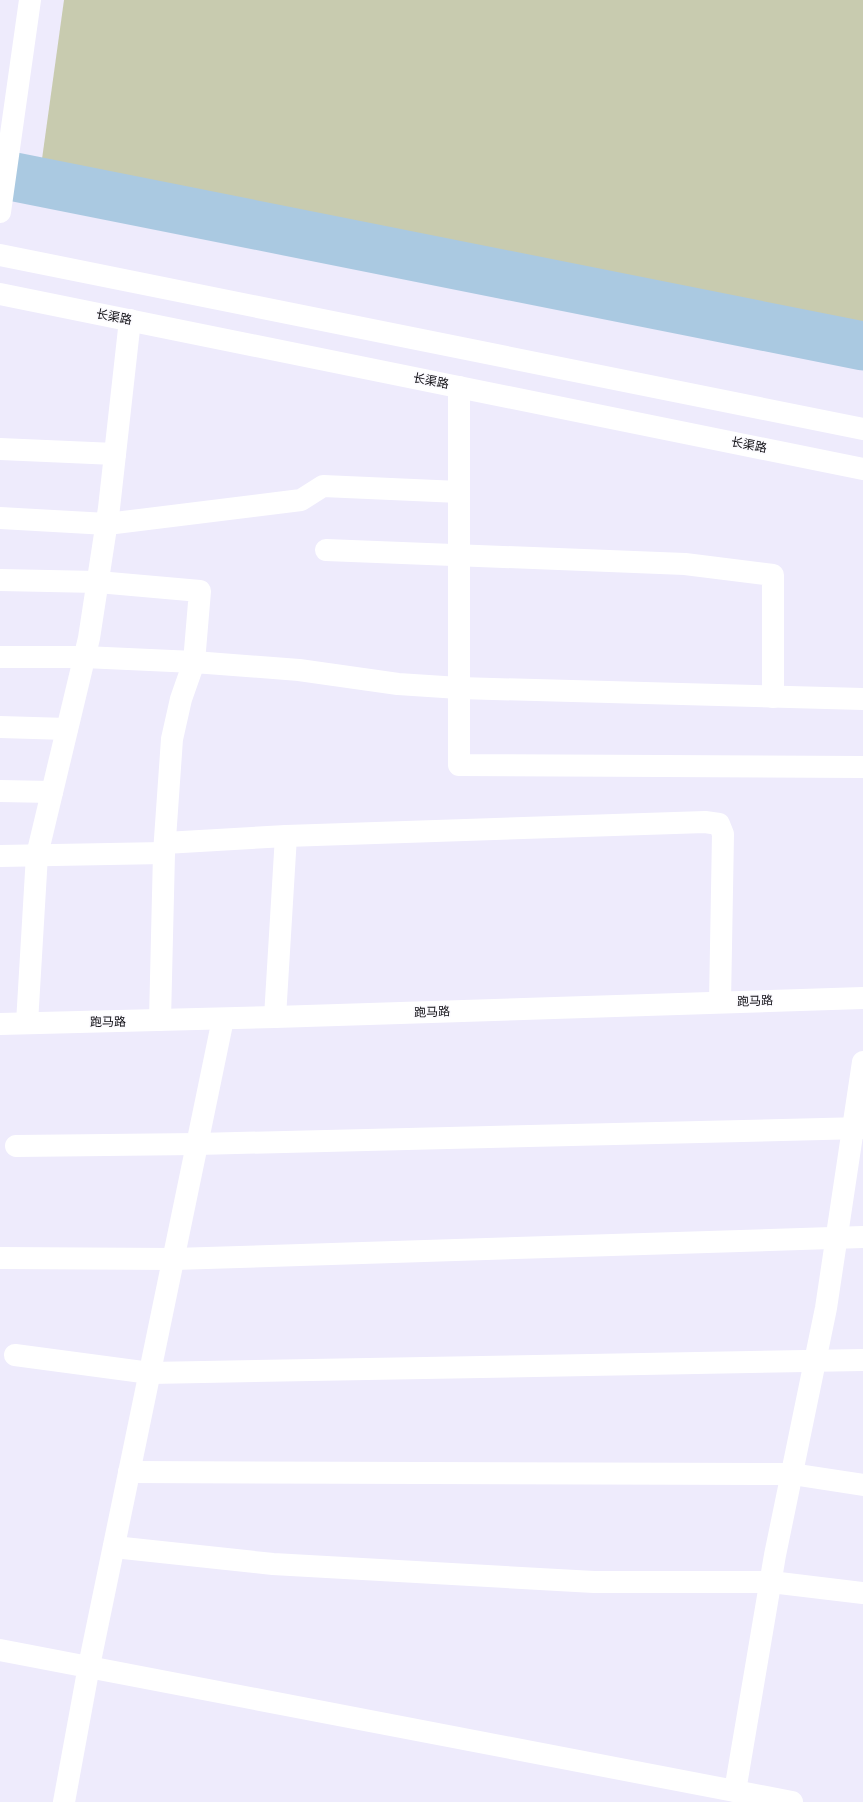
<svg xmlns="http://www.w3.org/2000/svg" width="863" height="1802" font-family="Figtree,'Noto Sans SC',sans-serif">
	<rect width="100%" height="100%" fill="#eeebfc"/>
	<path fill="#c8cbaf" d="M64,0H863V324L42,159Z"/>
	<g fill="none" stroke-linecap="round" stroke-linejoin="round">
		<path stroke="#aac9e1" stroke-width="49" d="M0,174L863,346"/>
		<g stroke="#fff" stroke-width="22">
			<path d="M0,212L30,0"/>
			<path d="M459,387V765L863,767"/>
			<path d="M0,449L115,454"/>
			<path d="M0,518L107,524L301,500L323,486L459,492"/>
			<path d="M326,550L685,564L773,575V697"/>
			<path d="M0,580L98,582L200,591L194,662L84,657H0"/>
			<path d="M0,727L67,729"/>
			<path d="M0,791L52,792"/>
			<path d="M165,843L286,836L705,822L719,824L723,834L720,1002"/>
			<path d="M0,856L164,853"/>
			<path d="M275,1017L286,836"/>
			<path d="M160,1020L164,853L172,739L181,699L194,662L299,670L398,684L459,688L863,699"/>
			<path d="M27,1023L37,855L89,638L109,508L130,320"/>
			<path d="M0,1024L275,1017L863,998"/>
			<path d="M16,1146L197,1144L863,1128"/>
			<path d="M0,1258L174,1259L863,1237"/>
			<path d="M15,1355L150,1373L863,1360"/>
			<path d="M129,1472L792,1474L863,1485"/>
			<path d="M114,1547L273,1564L594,1582H771L863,1593"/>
			<path d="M0,1650L792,1802"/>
			<path d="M735,1791L775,1555L826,1308L863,1062"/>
			<path d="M64,1802L89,1666L223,1019"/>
		</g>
		<g stroke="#fff" stroke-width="22">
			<path d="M0,255L863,429"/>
			<path d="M0,294L863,469"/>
		</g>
	</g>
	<g text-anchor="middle" stroke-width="3" stroke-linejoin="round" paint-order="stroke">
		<g font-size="12" fill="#0c0b10" stroke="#fbfafe">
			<text transform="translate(114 317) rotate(11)" y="4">长渠路</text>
			<text transform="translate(431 381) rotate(11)" y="4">长渠路</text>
			<text transform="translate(749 445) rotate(11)" y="4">长渠路</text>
			<text transform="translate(755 1001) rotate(-2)" y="4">跑马路</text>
			<text transform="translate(432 1012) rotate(-2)" y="4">跑马路</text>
			<text transform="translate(108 1022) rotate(-1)" y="4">跑马路</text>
		</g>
	</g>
</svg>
